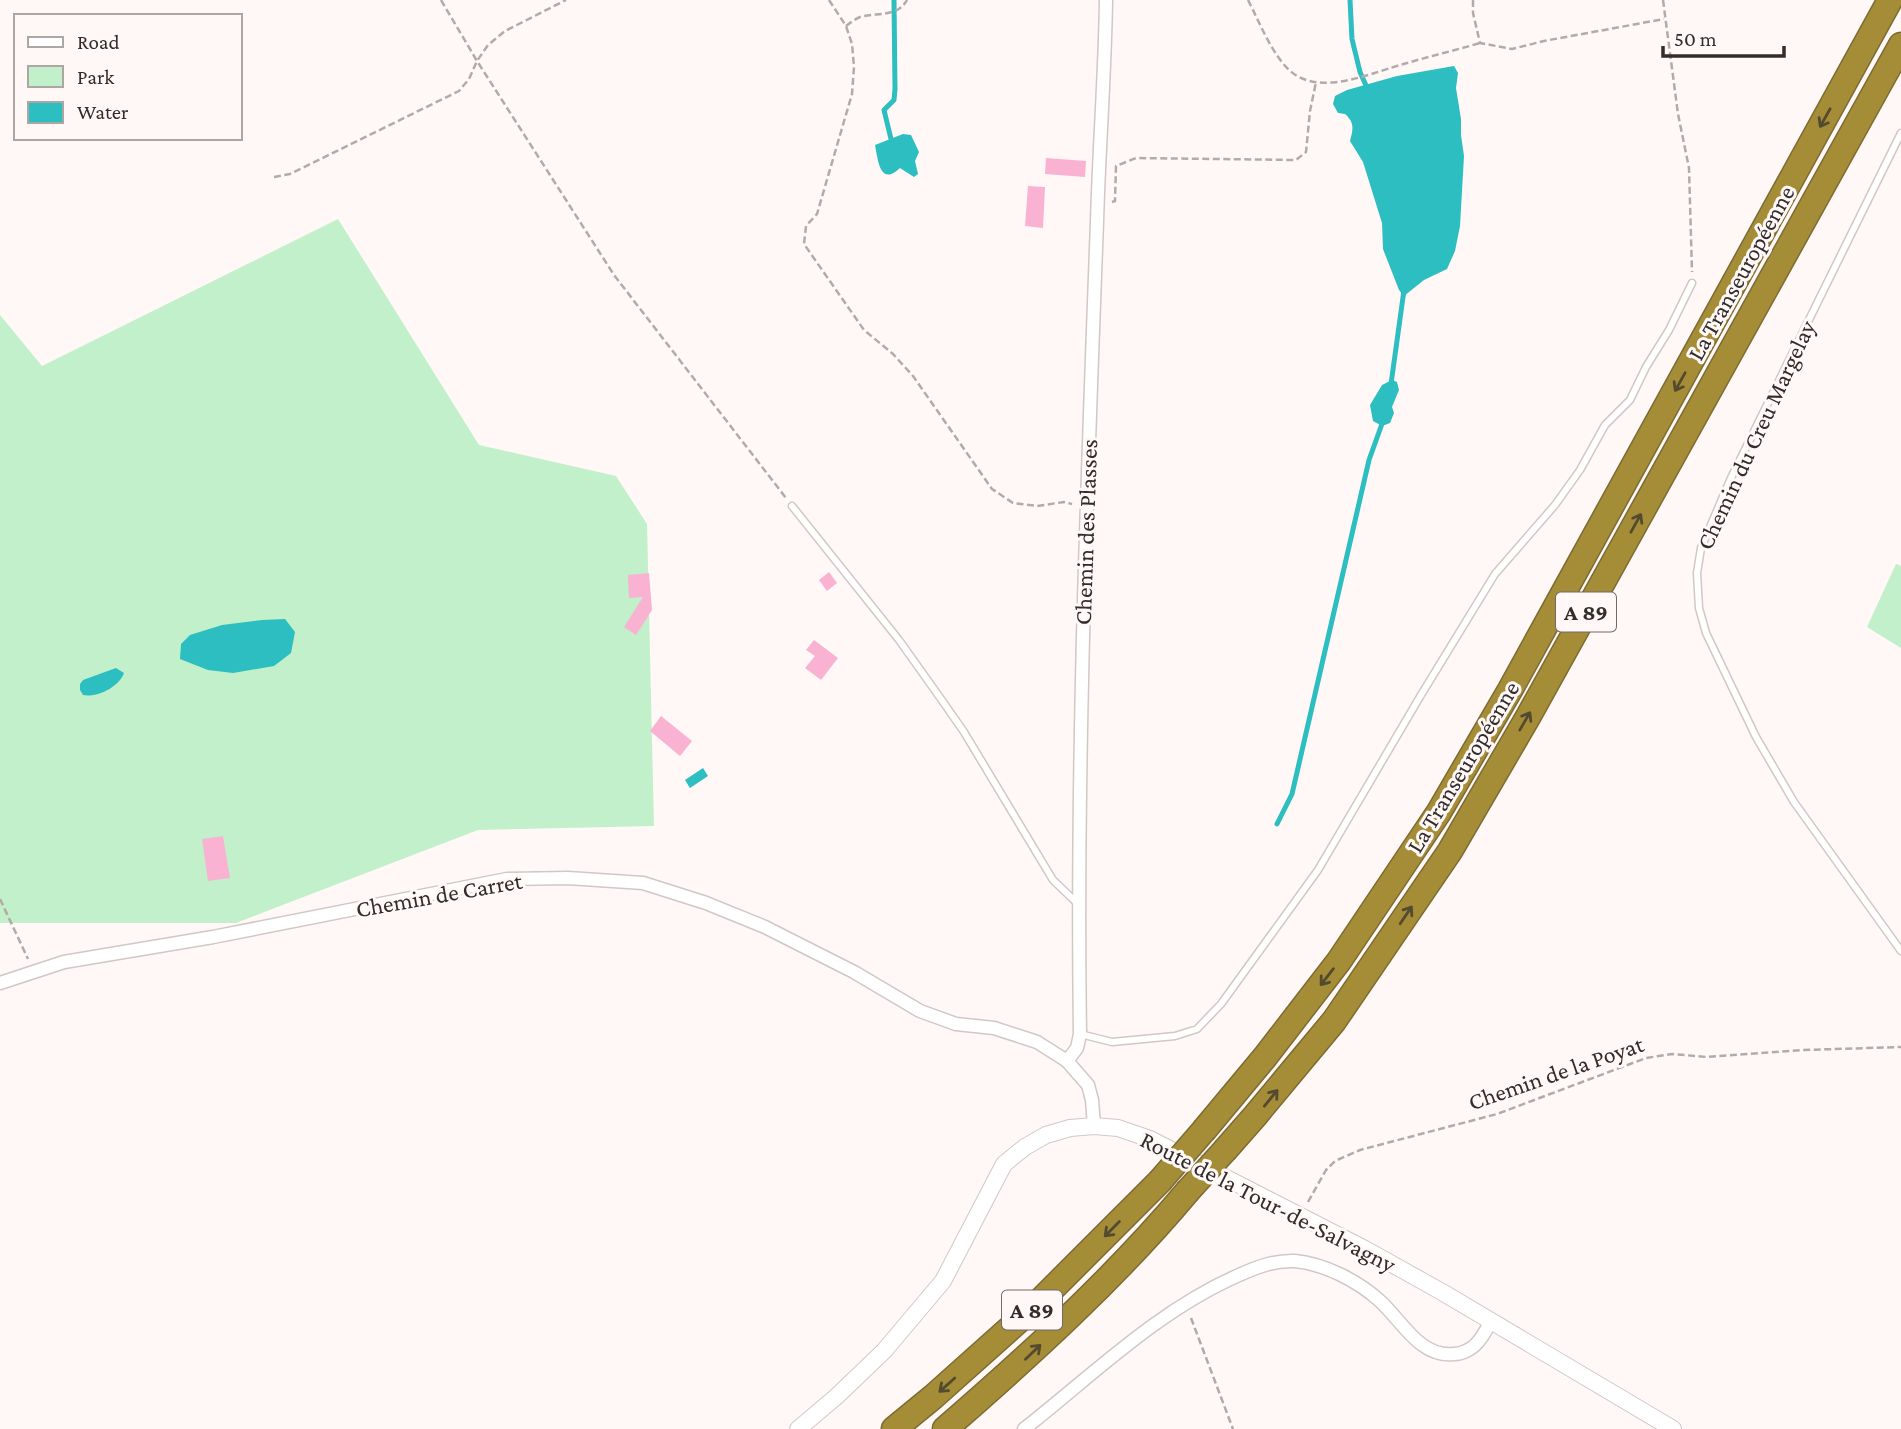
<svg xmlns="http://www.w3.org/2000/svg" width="1901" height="1429" font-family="'Crimson Pro',serif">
	<rect width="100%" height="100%" fill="#fff8f6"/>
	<g fill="#c1f0ca">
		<path d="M338,219L479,445L616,476L647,524L654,826L478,830L236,923H0V315L42,366Z"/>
		<path d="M1896,564L1901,566V648L1867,627Z"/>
	</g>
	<g fill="#2cbec0">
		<path d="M1454,66L1458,73L1456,88L1461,119V135L1464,156L1460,226L1455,251L1447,269L1424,280L1404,296L1399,290L1383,249L1382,223L1363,162L1350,141C1353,129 1355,123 1345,114L1338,113L1333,104L1335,96L1347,90L1397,76Z"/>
		<path d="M903,134L911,135L919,152L915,161L918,174L914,177L900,168C880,187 878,160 875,145Z"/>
		<path d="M1392,380L1397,382L1399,390L1392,407L1394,413L1390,423L1382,426L1373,421L1370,405L1382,385Z"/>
		<path d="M285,619L295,632L291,653L274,666L233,673L208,670L180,659L181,644L190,635L222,625L262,620Z"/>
		<path d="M116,668L124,673C119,687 97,698 83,695L80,690V684L83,680Z"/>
		<path d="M703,768L708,776L690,788L685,780Z"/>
	</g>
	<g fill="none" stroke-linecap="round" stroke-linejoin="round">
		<g stroke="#2cbec0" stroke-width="5">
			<path d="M1350,0L1352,39L1360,72L1368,90"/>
			<path d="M891,139L884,110L894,100L895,89L894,0"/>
			<path d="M1391,384L1404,290"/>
			<path d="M1277,824L1292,794L1369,460L1383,421"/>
		</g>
	</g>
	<g fill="#fab2d2">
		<path d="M1046,158L1086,161L1085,177L1045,174Z"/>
		<path d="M1028,186L1045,187L1043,228L1025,226Z"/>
		<path d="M829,572L837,583L827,591L819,580Z"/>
		<path d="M649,573L652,610L636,635L624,627L643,597L629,598L628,575Z"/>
		<path d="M814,640L838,658L821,680L805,668L815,656L806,650Z"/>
		<path d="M661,716L692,741L680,756L650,731Z"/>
		<path d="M223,836L230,878L208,881L202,839Z"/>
	</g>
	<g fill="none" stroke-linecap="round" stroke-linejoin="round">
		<defs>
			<g id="service">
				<path d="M1901,133L1731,478L1701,548L1697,573L1699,608L1706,633L1756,737L1794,802L1901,951"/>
				<path d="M792,506L899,640L941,699L964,732L1053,880L1077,903"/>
				<path d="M1080,1034L1112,1042L1175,1036L1197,1029L1221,1004L1318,870L1421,695L1495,574L1555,505L1580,470L1605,425L1630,400L1646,367L1669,330L1692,283"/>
			</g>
			<g id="minor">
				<path d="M0,983L64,962L213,937L507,879L568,878L643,883L706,903L765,927L854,972L920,1011L956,1024L994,1028L1037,1042L1067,1061L1088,1085L1092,1100L1094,1126"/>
				<path d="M1067,1061L1077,1048L1080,1034C1076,763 1087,492 1097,222C1099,148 1105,74 1106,0"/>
				<path d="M1024,1429C1094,1374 1157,1311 1239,1275C1257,1267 1275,1260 1295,1261C1325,1264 1358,1281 1380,1301C1402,1321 1420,1358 1454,1354C1462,1354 1472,1349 1477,1343C1483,1337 1487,1328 1491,1321"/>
			</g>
			<path id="tertiary" d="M798,1429L837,1396L884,1351L943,1281L1004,1164L1025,1147L1046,1135L1070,1128L1094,1126L1118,1128L1150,1139L1365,1249L1442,1292L1673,1429"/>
			<g id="motorway">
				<path d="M1205,1129L1265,1057L1339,961L1439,812L1510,690L1890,0"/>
				<path d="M1226,1149L1255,1116L1334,1021L1450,851L1528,717L1901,45"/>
				<path d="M894,1429L933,1397L1036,1305L1160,1181"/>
				<path d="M945,1429C1030,1355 1114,1279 1187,1192"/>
			</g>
		</defs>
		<use href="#service" stroke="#d0c8c5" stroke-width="9"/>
		<use href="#minor" stroke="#d0c8c5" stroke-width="15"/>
		<use href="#tertiary" stroke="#d0c8c5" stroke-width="18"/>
		<use href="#motorway" stroke="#7c6b33" stroke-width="27"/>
		<g stroke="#b1acaa" stroke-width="2.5" stroke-dasharray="7 3.5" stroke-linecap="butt">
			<path d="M441,0L477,61L614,275L786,498"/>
			<path d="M829,0L846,26L852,44L854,67L852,94L817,214L806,226L804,244L864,330L893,354L913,376L992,489L1013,503L1037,506L1064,502L1072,504"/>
			<path d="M1248,0C1260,23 1275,63 1297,76C1329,94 1376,71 1407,63C1431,56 1456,50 1480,43"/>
			<path d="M1473,0V13L1480,43L1512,49L1544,41L1664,19"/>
			<path d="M1663,0L1678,114L1689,168L1692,272"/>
			<path d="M846,26C850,23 855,19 860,17C877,12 897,18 907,0"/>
			<path d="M274,177L290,174L459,91L469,79L477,61L488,45L505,31L566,0"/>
			<path d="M1112,202L1115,201L1116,166L1136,158L1296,160L1306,152L1310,111L1316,82"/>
			<path d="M0,899L28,959"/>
			<path d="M1308,1202L1326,1170L1335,1161L1360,1150L1497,1114L1646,1058L1672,1054L1707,1057L1803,1050L1901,1047"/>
			<path d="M1191,1318L1233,1429"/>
		</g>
		<use href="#service" stroke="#fff" stroke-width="6"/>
		<use href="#minor" stroke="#fff" stroke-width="12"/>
		<use href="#tertiary" stroke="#fff" stroke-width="16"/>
		<use href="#motorway" stroke="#a58d37" stroke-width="24"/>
		<defs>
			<g id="motorway-bridge">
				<path d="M1160,1181L1205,1129"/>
				<path d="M1187,1192L1226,1149"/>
			</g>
		</defs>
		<use href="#motorway-bridge" stroke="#7c6b33" stroke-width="27" stroke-linecap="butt"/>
		<use href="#motorway-bridge" stroke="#a58d37" stroke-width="24"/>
	</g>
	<defs><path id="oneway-shaft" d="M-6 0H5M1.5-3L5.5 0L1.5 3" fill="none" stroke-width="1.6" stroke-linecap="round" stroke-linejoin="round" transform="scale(1.75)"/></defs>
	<g stroke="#534a2f">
		<use href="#oneway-shaft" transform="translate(1825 118) rotate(119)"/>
		<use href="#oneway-shaft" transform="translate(1680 382) rotate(119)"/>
		<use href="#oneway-shaft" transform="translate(1636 523) rotate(-61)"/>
		<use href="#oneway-shaft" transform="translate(1525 721) rotate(-60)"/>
		<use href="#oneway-shaft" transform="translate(1406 915) rotate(-56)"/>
		<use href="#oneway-shaft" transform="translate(1327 977) rotate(128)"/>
		<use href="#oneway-shaft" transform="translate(1271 1098) rotate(-51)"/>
		<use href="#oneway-shaft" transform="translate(1112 1229) rotate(135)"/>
		<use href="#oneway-shaft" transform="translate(1033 1352) rotate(-44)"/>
		<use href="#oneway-shaft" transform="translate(947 1385) rotate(138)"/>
	</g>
	<g text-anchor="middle" stroke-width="6" stroke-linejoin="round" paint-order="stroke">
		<g fill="#fff8f6" stroke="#6e6a69" stroke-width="2">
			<rect x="1556" y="592.5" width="60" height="39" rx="5"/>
			<rect x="1002" y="1290.5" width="60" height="39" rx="5"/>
		</g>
		<g font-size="23" font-weight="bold" fill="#302d2c">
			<text x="1586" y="620">A 89</text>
			<text x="1032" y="1318">A 89</text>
		</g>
		<g font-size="24" fill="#302d2c" stroke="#fff8f6">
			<text transform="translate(1741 273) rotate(-61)" y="8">La Transeuropéenne</text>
			<text transform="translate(1756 435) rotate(-65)" y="8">Chemin du Creu Margelay</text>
			<text transform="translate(1086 532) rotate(-88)" y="8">Chemin des Plasses</text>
			<text transform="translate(1463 767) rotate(-59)" y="8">La Transeuropéenne</text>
			<text transform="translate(439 895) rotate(-10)" y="8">Chemin de Carret</text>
			<text transform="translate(1556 1073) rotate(-19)" y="8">Chemin de la Poyat</text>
			<text transform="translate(1268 1202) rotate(27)" y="8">Route de la Tour-de-Salvagny</text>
		</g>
	</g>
	<rect x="14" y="14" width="228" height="126" fill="#fff8f6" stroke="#aca7a5" stroke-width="2"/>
	<rect x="28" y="37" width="35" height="10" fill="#ffffff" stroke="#aca7a5" stroke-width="2"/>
	<text x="77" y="49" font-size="21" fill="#302d2c">Road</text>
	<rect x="28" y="66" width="35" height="21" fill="#c1f0ca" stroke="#aca7a5" stroke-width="2"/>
	<text x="77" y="84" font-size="21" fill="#302d2c">Park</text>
	<rect x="28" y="102" width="35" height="21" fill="#2cbec0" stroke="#aca7a5" stroke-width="2"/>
	<text x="77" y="119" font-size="21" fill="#302d2c">Water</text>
	<path d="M1663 46v10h121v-10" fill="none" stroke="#302d2c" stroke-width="3.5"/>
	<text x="1674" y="46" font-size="21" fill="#302d2c" stroke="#fff8f6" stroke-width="5" paint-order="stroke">50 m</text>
</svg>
